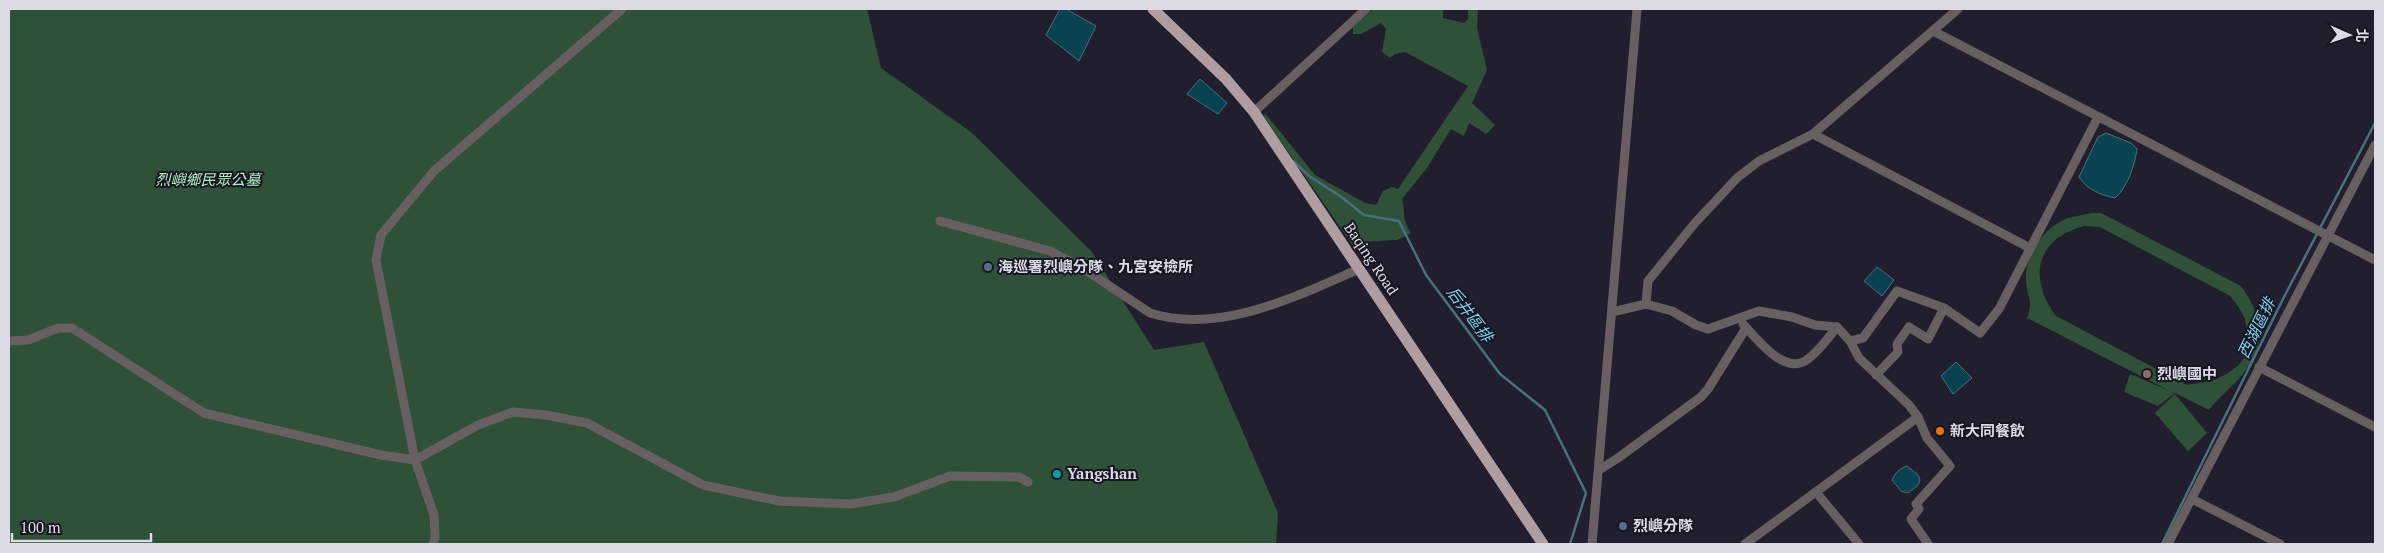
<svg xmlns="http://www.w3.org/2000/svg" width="2384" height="553" font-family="'PT Serif','Noto Sans TC',serif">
	<rect width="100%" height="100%" fill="#211f2d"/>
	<g fill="#2e5138" fill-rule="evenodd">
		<path d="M9,9H867L881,68L972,133L1092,252L1154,350L1204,342L1278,513L1276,544H9Z"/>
		<path d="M1374,9H1443V18L1464,23L1468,19V9H1478L1477,28L1487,70L1472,103L1495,125L1486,134L1469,123L1464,136L1451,129L1427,168L1402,199C1406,215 1401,217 1411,233L1397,240L1360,242L1356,250L1264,117L1265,113L1315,175L1365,203L1376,205L1383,191L1392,187L1398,189L1468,86L1405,52L1395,54L1390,58L1382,52L1386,29L1381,23L1361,34H1353V26Z"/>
		<path d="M2091,213H2101L2241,286C2267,323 2267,349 2236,382C2226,392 2217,399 2209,410L2175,393L2158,406L2124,392L2130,374L2170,391L2027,318C2034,301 2027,298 2026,281C2024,256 2044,226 2068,218C2076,216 2084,215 2091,213ZM2084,226L2100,227L2230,296L2238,306L2245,319L2248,336L2246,355L2239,365L2227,374L2211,381L2187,385L2056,316C2028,278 2035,239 2084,226Z"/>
		<path d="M2175,394L2207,433L2188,451L2155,413Z"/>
	</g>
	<g fill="#094251" stroke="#48707d">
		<path d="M1060,9H1066L1096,26L1079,61L1046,35Z"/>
		<path d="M1200,79L1227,103L1218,114L1187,94Z"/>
		<path d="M2106,133L2131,143L2137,149C2135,165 2127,188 2115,198C2100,195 2087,189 2079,177L2098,137Z"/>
		<path d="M1877,267L1894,280L1882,296L1864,281Z"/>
		<path d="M1956,362L1972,378L1953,394L1941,376Z"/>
		<path d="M1907,466L1918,475L1920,480L1918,485L1908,493L1901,491L1892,480C1895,473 1900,468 1907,466Z"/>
	</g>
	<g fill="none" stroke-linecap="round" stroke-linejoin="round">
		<g stroke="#48707d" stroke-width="2.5">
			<path d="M1293,161L1309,176L1340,196L1364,215L1399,221L1426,275L1500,374L1545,410L1586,493L1570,544"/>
			<path d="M2162,544L2284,297L2375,123"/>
		</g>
		<g stroke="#685f61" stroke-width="9">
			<path d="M1933,31L2375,260"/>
			<path d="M1254,112L1366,9"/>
			<path d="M1813,134L2030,248"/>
			<path d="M940,221L1050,251L1084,269L1150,313C1220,335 1297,296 1359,269"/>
			<path d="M1646,304L1648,281L1695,223L1737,178L1759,161L1813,134L1958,9"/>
			<path d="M1612,312L1646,304L1672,311L1696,325L1708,329L1759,311L1792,317L1815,325L1837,327L1850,341L1859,358L1909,405L1918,417L1927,438L1950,466L1916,504L1919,509L1911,519L1928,544"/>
			<path d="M1743,324C1756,338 1783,374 1805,361C1817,354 1828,338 1837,327"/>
			<path d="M9,341L28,340L58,328H72L204,413L381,455L415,460L478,425L513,412L546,415L587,423L703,485L779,501L851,504L894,497L950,476L1019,477L1028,482"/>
			<path d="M1850,341L1863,338L1897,291L1944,308L1980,333L1999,309L2098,117"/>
			<path d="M2259,367L2375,427"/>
			<path d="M1876,375L1898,352L1897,344L1909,327L1928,339L1944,308"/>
			<path d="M1599,470L1618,458L1701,397L1708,389L1746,328"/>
			<path d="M1816,492L1859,544"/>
			<path d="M2192,499L2280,544"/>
			<path d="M433,544L435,537L434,515L415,460L376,260L381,235L434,171L622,9"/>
			<path d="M1592,544L1637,9"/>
			<path d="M1745,544L1918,417"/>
			<path d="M2168,544L2375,145"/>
		</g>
		<path stroke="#b09da1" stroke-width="11" d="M1153,9L1226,79L1254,112L1543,544"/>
	</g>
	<g fill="#5c6f8a" stroke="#181623" stroke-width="2">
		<circle cx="988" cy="267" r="5"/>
		<circle cx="1623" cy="526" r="5"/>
	</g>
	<circle fill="#8d6e63" stroke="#181623" stroke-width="2" cx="2147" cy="374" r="5"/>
	<circle fill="#e8710a" stroke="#181623" stroke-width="2" cx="1940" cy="431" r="5"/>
	<circle fill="#0f9aa8" stroke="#181623" stroke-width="2" cx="1057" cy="474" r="5"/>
	<g text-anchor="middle" stroke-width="4" stroke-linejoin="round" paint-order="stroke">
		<g font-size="15" font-style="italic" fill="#b0efc0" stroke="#181623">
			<text x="208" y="185">烈嶼鄉民眾公墓</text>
		</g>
		<g font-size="15" fill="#dcdbe5" stroke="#181623">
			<text transform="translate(1371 259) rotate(56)" y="5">Baqing Road</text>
		</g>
		<g font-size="15" font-weight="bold" fill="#dcdbe5" stroke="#181623" text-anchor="start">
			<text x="998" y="272">海巡署烈嶼分隊、九宮安檢所</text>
			<text x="2157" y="379">烈嶼國中</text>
			<text x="1950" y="436">新大同餐飲</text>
			<text x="1067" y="479">Yangshan</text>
			<text x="1633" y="531">烈嶼分隊</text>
		</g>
		<g font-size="16" font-style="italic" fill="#7cd0eb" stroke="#181623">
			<text transform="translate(1470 314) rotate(53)" y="6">后井區排</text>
			<text transform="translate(2256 328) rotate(-64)" y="6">西湖區排</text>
		</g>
	</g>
	<rect width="2384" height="553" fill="none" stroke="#dcdbe5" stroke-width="20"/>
	<g transform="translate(2349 35) rotate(92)" stroke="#181623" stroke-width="4" paint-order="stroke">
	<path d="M0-4L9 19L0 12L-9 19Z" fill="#dcdbe5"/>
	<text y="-8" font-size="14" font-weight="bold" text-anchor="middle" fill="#dcdbe5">北</text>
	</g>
	<path d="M12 533v8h139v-8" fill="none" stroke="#dcdbe5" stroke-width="2.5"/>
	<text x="20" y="533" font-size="15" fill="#dcdbe5" stroke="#181623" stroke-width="4" paint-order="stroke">100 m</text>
</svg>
